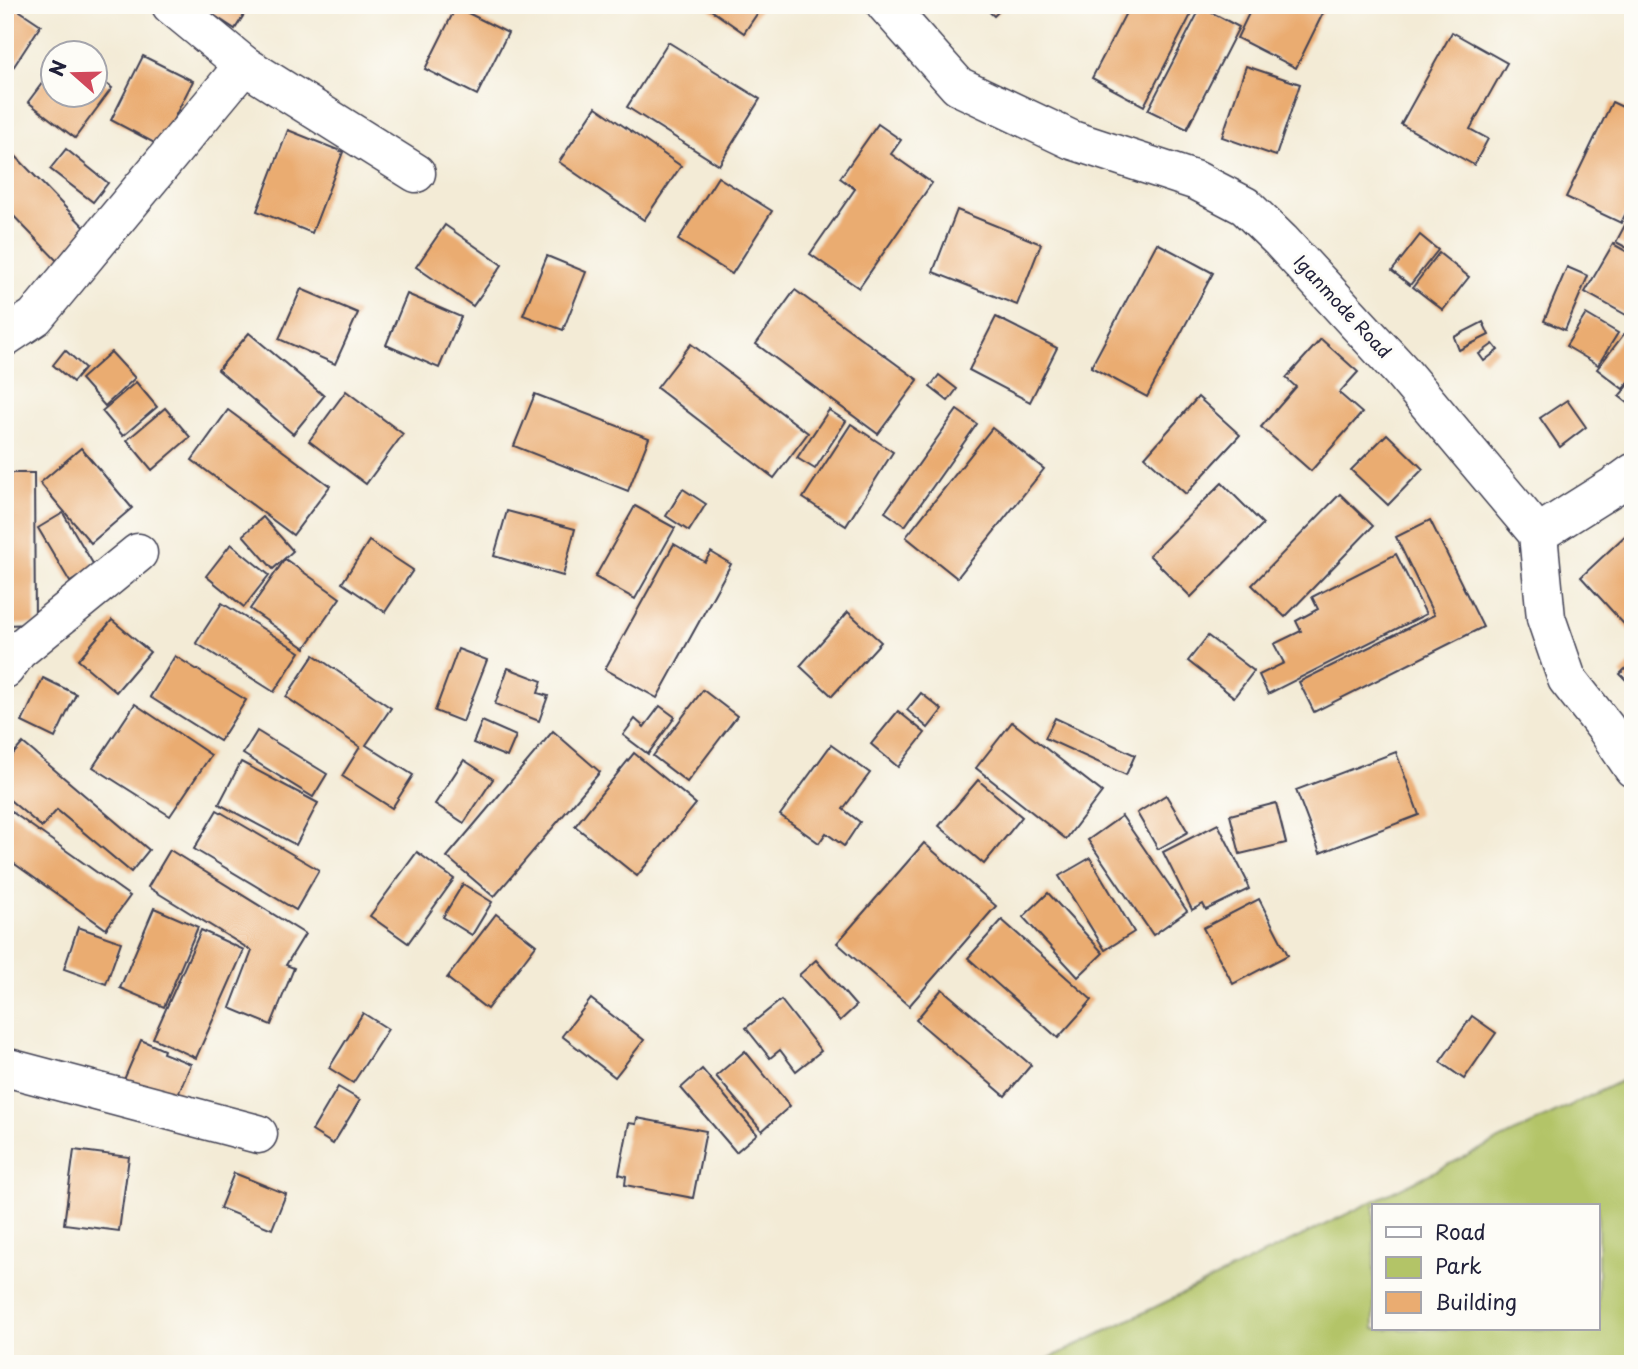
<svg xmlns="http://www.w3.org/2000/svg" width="1638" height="1369" font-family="'Playpen Sans',sans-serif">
	<rect width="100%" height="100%" fill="#fdfcf7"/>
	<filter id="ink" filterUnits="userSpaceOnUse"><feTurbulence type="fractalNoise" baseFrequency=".0143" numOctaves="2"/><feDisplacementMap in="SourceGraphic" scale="14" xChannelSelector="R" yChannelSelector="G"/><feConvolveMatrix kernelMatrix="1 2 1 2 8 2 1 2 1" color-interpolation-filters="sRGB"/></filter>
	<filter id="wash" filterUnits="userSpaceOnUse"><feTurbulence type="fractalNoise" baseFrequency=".00686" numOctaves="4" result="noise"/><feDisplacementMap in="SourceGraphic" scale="28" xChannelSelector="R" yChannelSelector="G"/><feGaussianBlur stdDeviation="1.57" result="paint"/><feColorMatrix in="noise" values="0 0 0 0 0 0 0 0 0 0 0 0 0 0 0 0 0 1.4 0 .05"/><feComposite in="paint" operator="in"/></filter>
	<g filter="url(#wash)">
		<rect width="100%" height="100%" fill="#f3ebd6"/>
		<path fill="#b3c467" stroke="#6a7351" stroke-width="2" fill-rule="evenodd" d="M1633,1075V1364H1038ZM1374,1206H1598V1329H1374Z"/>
		<g id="blocks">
			<g fill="#eaac71">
				<path d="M5,5H11L41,25L5,80Z"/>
				<path d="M198,5H250L235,29Z"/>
				<path d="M704,5H763L744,33Z"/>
				<path d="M982,5H1005L994,16Z"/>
				<path d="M1130,5H1196L1144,106L1092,78Z"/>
				<path d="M1253,5H1327L1296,68L1237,38Z"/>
				<path d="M456,7L508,33L477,95L425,69Z"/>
				<path d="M1201,7L1239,27L1187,129L1148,110Z"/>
				<path d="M1452,32L1507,63L1470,129L1488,139L1474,165L1401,124Z"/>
				<path d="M668,42L760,99L719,165L627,107Z"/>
				<path d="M143,56L193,81L160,146L111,120Z"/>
				<path d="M1246,66L1300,84L1276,156L1222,137Z"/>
				<path d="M52,70V94H94V75L112,88L75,138L28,102Z"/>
				<path d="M1612,102L1633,112V199L1621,223L1566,197Z"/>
				<path d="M596,107L681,166L644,220L559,162Z"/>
				<path d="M878,124L901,140L891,154L932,183L859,288L810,254L855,189L840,178Z"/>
				<path d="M288,130L343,152L312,233L257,211Z"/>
				<path d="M5,145L93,236L62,266L5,207Z"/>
				<path d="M66,149L108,183L93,202L50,169Z"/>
				<path d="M718,177L772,211L732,274L678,240Z"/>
				<path d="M957,210L1041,244L1017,305L933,272Z"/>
				<path d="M1633,210V251L1616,242Z"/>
				<path d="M445,225L502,265L473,306L416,267Z"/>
				<path d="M1420,235L1438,250L1410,285L1392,271Z"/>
				<path d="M1157,243L1213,273L1147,397L1091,367Z"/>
				<path d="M1613,244L1633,255V308L1628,316L1585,292Z"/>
				<path d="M1439,253L1469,277L1443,310L1413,287Z"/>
				<path d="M547,256L586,272L563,330L523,315Z"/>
				<path d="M1567,267L1588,276L1565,330L1544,321Z"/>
				<path d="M301,289L358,313L335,364L279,339Z"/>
				<path d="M795,290L918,380L878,434L756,344Z"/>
				<path d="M407,294L461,317L439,368L386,345Z"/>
				<path d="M1586,314L1618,333L1598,365L1566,346Z"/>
				<path d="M996,317L1057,348L1030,402L969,370Z"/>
				<path d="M1483,322L1489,335L1459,350L1454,337Z"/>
				<path d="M249,333L324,396L293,434L218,370Z"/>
				<path d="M1624,334L1633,340V377L1623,389L1597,369Z"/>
				<path d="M1321,339L1358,372L1339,393L1362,413L1311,471L1261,427L1296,387L1286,378Z"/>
				<path d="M691,344L808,433L774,478L657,388Z"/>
				<path d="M1493,344L1498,350L1484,361L1479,354Z"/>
				<path d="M65,350L85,368L73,382L53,365Z"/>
				<path d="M111,352L135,378L105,406L81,379Z"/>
				<path d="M939,375L957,389L948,401L930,387Z"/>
				<path d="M1633,380V407L1619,396Z"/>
				<path d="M136,382L157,407L123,436L102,411Z"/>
				<path d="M346,391L403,434L366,484L309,441Z"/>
				<path d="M535,394L649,438L628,491L514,446Z"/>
				<path d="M1198,397L1240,435L1186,494L1145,457Z"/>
				<path d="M1567,400L1586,427L1560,447L1540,418Z"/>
				<path d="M165,408L190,437L152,470L127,440Z"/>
				<path d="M228,410L330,486L293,535L192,460Z"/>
				<path d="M829,410L846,421L815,469L797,458Z"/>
				<path d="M957,410L977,424L905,526L885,512Z"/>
				<path d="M851,424L893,452L846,526L803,498Z"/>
				<path d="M992,428L1044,469L957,578L906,537Z"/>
				<path d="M1387,434L1423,469L1388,505L1351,470Z"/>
				<path d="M81,448L132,508L91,543L40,483Z"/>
				<path d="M5,473H34L35,624L5,625Z"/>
				<path d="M1222,483L1263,524L1191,597L1149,555Z"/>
				<path d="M683,489L706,504L689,531L666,516Z"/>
				<path d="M1340,494L1373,526L1285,617L1252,585Z"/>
				<path d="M635,506L675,528L635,599L595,577Z"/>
				<path d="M507,511L575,529L563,576L494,556Z"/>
				<path d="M63,513L95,567L70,582L38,528Z"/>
				<path d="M263,517L293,551L273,569L243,535Z"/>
				<path d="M1430,520L1483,627L1314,712L1299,682L1434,615L1396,537Z"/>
				<path d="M1627,534L1633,540V634L1581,577Z"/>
				<path d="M369,541L413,570L385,612L342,583Z"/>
				<path d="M231,544L269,575L244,607L206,576Z"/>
				<path d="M674,544L705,562L711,552L731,564L657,698L605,669Z"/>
				<path d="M1396,554L1426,614L1268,694L1259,675L1284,663L1274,644L1301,631L1296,621L1318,609L1312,597Z"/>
				<path d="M285,559L340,598L305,648L250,609Z"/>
				<path d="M222,603L300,652L274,692L196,643Z"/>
				<path d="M848,612L881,642L832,696L800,666Z"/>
				<path d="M112,620L150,652L116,692L78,660Z"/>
				<path d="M1208,636L1254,671L1234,697L1188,661Z"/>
				<path d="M458,649L487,660L463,722L435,711Z"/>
				<path d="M314,655L391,708L366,745L413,775L392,808L342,776L360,747L286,697Z"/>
				<path d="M175,656L246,700L220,741L150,697Z"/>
				<path d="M1633,661V687L1620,674Z"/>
				<path d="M508,668L542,681L538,693L548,696L539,721L495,704Z"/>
				<path d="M43,678L76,694L55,738L22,722Z"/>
				<path d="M703,690L737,716L687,782L653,756Z"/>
				<path d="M921,693L942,710L928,728L907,710Z"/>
				<path d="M135,704L211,755L170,816L93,767Z"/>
				<path d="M660,706L675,717L648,754L623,735L635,719L644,727Z"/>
				<path d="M898,711L925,733L898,767L871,744Z"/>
				<path d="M1055,718L1135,755L1126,775L1045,738Z"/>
				<path d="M482,721L516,736L507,757L473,743Z"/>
				<path d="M1012,722L1102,792L1066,839L976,768Z"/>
				<path d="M257,731L327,774L313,797L243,754Z"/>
				<path d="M553,731L600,772L494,897L447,857Z"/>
				<path d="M23,743L149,850L131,872L57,810L42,827L5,796V763Z"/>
				<path d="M831,745L870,773L843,809L860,822L844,846L826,833L819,843L780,815Z"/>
				<path d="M1396,752L1419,815L1320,853L1296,790Z"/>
				<path d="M634,753L696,804L637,876L575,826Z"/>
				<path d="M464,760L493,779L464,823L435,804Z"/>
				<path d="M241,762L318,803L296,845L219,804Z"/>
				<path d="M978,780L1022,817L984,864L939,826Z"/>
				<path d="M1166,795L1188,832L1158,849L1137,813Z"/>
				<path d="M1276,803L1286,843L1240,854L1230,815Z"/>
				<path d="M5,807L130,896L106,929L5,857Z"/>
				<path d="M217,810L319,870L296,910L194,849Z"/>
				<path d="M1122,816L1187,911L1153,935L1088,840Z"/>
				<path d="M1218,824L1247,881L1246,882L1249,889L1206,910L1203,904L1192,910L1163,852Z"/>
				<path d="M924,843L996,906L909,1006L837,943Z"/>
				<path d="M170,850L305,934L286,965L294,968L271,1025L230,1008L252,951L148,887Z"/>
				<path d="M417,852L454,879L408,943L370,916Z"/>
				<path d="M1090,858L1134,932L1105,950L1059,876Z"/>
				<path d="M463,884L492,902L472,935L443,917Z"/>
				<path d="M1048,893L1103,953L1078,977L1023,917Z"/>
				<path d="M1259,899L1288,955L1233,984L1203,928Z"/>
				<path d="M154,908L198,927L164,1007L120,988Z"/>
				<path d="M496,914L536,945L487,1009L447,978Z"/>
				<path d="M1002,920L1092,1000L1058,1038L968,958Z"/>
				<path d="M78,927L121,942L106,984L64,969Z"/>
				<path d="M201,930L244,950L196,1058L153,1038Z"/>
				<path d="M816,960L856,1006L840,1021L799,975Z"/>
				<path d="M942,989L1031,1065L1005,1096L916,1020Z"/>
				<path d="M591,999L644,1040L615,1077L562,1036Z"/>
				<path d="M781,1000L821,1051L796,1071L780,1050L770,1058L746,1028Z"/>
				<path d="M363,1013L388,1029L353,1083L329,1068Z"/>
				<path d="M1472,1016L1496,1033L1464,1079L1440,1062Z"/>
				<path d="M141,1040L164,1050L163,1053L191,1064L174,1104L123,1082Z"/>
				<path d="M745,1051L790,1106L762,1131L716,1076Z"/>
				<path d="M702,1069L757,1134L736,1152L681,1088Z"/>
				<path d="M338,1087L360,1100L333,1144L312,1131Z"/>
				<path d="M637,1118L706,1131L693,1198L625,1185L626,1176L619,1174L629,1123L636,1124Z"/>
				<path d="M74,1150L129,1157L119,1231L64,1224Z"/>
				<path d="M234,1173L286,1194L272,1229L220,1208Z"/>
			</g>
		</g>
	</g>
	<g filter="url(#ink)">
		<use href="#blocks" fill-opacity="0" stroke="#414052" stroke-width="2"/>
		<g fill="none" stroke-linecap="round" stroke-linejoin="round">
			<defs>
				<g id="minor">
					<path d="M171,5L244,65L416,173"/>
					<path d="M886,5L958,86L1072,140L1197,181L1245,206L1281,241L1401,371L1538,534L1546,618L1567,679L1605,727L1633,768"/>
					<path d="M5,337L35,317L244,65"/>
					<path d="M1538,534L1622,481L1633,473"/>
					<path d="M5,669L18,651L138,553"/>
					<path d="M5,1067L258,1134"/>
				</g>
			</defs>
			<use href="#minor" stroke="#414052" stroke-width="41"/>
			<use href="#minor" stroke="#fff" stroke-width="38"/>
		</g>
	</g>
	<g text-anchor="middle" stroke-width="6" stroke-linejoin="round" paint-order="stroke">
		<g font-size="18" fill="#22223b" stroke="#fdfcf7">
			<text transform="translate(1342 307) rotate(47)" y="6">Iganmode Road</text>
		</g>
	</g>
	<rect width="1638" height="1369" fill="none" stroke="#fdfcf7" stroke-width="28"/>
	<rect x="1372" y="1204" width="228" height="126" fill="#fdfcf7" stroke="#a5a5ac" stroke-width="2"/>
	<rect x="1386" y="1227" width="35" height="10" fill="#ffffff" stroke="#a5a5ac" stroke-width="2"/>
	<text x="1435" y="1240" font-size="21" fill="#22223b">Road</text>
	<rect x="1386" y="1257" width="35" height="21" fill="#b3c467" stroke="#a5a5ac" stroke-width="2"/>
	<text x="1435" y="1274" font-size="21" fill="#22223b">Park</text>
	<rect x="1386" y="1292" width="35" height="21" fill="#eaac71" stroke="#a5a5ac" stroke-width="2"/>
	<text x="1435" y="1310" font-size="21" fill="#22223b">Building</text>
	<g transform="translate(74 74) rotate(290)"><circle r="33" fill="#fdfcf7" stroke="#a5a5ac" stroke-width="2"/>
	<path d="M0-5L12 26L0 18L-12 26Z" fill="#d1495b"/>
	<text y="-10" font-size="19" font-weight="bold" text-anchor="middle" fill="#22223b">N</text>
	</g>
</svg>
